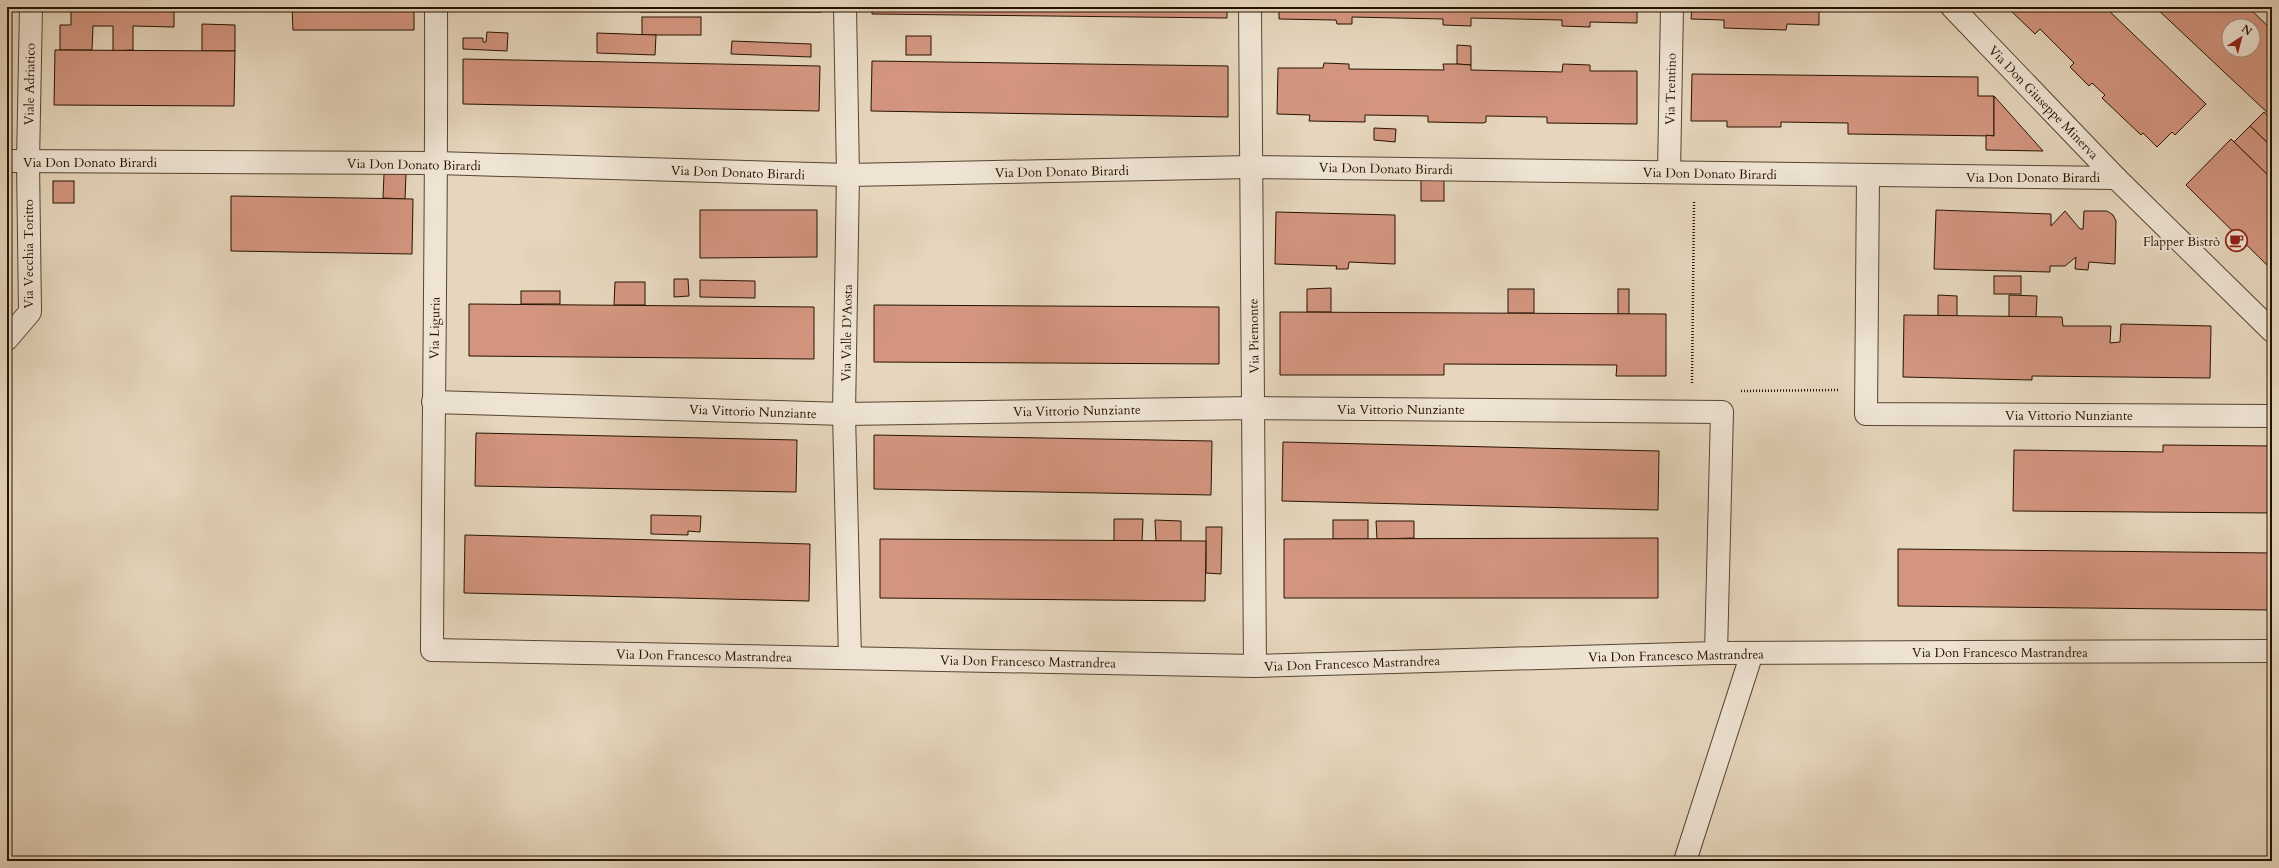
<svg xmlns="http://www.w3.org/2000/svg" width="2279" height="868" font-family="Cardo,serif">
	<rect width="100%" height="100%" fill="#e6d6bd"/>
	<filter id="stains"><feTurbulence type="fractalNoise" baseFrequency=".005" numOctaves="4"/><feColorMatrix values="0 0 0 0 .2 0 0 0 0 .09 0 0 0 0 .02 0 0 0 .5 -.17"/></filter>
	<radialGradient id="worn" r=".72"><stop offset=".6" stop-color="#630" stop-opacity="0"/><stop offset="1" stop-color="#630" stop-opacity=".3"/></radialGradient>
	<g fill="#d3957f" stroke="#261300" fill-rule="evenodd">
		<path d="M71,7H174V27L133,26V50L113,51V26H93L92,50H60V25H71Z"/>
		<path d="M292,7H414V30H293Z"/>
		<rect x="640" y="7" width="181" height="5"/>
		<path d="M872,7H1227V18L872,14Z"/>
		<path d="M1279,7H1637V23L1590,22V27L1562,26V20L1471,18V26L1443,25V19L1352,17V24H1337L1336,20H1334L1279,19Z"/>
		<path d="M1692,7H1819V25L1787,24L1786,30L1724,28V20L1691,19Z"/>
		<path d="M2011,7H2105L2206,104L2175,135L2172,132L2157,147L2143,133L2141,135L2102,98L2105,95L2092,83L2089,86L2070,67L2074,63L2040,29L2035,34L2009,9Z"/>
		<path d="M2155,7H2248L2272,30V117ZM2229,26H2253V50H2229Z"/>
		<rect x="642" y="17" width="59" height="18"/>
		<path d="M202,24L235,25V51H202Z"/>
		<path d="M487,32L508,33L507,51L463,49V38H483V42H486Z"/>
		<path d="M597,33L656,35L655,55L597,53Z"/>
		<rect x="906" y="36" width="25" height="19"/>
		<path d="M732,41L811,44V57L731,54Z"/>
		<path d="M1457,45L1471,46V65L1457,64Z"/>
		<path d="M55,50L235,51L234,106L54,105Z"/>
		<path d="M463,59L820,66L819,111L463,104Z"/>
		<path d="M872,61L1228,66V117L871,111Z"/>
		<path d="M1324,63L1349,64V69L1444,70L1443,64H1457L1471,65V70L1562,72L1563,64L1590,65V71H1637V124L1547,123V117L1486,116V122L1483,123L1428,122V116L1365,115V122L1309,121L1310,115L1277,114L1278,68H1323Z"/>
		<path d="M1692,74L1978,77V96H1994V136L1848,134V123L1781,122V127H1727V121H1691Z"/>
		<path d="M1994,96L2043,151L1986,150V135L1994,136Z"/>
		<path d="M2264,112L2272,120V147L2250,126Z"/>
		<path d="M2250,126L2272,147V179L2234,142Z"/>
		<path d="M1374,128L1396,129L1395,142L1374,140Z"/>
		<path d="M2231,139L2272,179V270L2186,185Z"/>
		<path d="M384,174H406L405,199L383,198Z"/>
		<rect x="1421" y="180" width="23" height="21"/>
		<rect x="53" y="181" width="21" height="22"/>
		<path d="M231,196L413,199L412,254L231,251Z"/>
		<path d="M700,210H817V257L700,258Z"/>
		<path d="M1936,210L2051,214V226L2065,211L2080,229H2083L2084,211H2107L2113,215L2116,221L2115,264L2089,262L2088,270L2075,269L2076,257L2065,266H2050V272L1934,269Z"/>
		<path d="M1276,212L1395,215V264L1349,262L1348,269H1336L1337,266L1275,264Z"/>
		<rect x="1994" y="276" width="27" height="18"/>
		<path d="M674,279H688L689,296L674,297Z"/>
		<path d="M700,280L755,281V298L700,297Z"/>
		<path d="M615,282H645V305H614Z"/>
		<path d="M1331,288V312H1307V289Z"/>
		<rect x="1508" y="289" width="26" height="24"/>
		<rect x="1618" y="289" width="11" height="25"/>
		<rect x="521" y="291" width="39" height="13"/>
		<path d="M1938,295L1957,296V316H1938Z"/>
		<path d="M2009,295L2037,296L2036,317H2009Z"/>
		<path d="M469,304L814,307V359L469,356Z"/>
		<path d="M874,305L1219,307V364L874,362Z"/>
		<path d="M1280,312L1666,314V376H1616L1617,365L1444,364V375H1280Z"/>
		<path d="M1904,315L2062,317L2063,326H2111L2110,343L2120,342L2121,324L2211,326L2210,378L2032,376V380L1903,377Z"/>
		<path d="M476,433L797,440L796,492L475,486Z"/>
		<path d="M874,435L1212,441L1211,495L874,489Z"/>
		<path d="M1283,442L1659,451L1658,510L1282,501Z"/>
		<path d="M2163,445L2272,446V513L2013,511L2014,450L2163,452Z"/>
		<path d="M651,515L701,516L700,532L688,531V535L651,534Z"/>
		<path d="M1114,519H1143L1142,541H1114Z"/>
		<path d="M1155,520L1181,521V541H1156Z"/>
		<rect x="1333" y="520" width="35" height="19"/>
		<path d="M1376,521H1414V538L1377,539Z"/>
		<path d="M1206,527H1222L1221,574L1206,573Z"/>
		<path d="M465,535L810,544L809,601L464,593Z"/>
		<path d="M1658,538V598H1284V539Z"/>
		<path d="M880,539L1206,541L1205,601L880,598Z"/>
		<path d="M1898,549L2272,553V610L1898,606Z"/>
	</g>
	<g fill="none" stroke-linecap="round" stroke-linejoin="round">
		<defs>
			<g id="minor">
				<path d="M436,7C437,221 433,435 432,650L1255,666L1716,653L2272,651"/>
				<path d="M845,7L848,175L844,414L850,658"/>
				<path d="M1250,7L1255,666"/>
				<path d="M1952,7L2116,178L2272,331"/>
				<path d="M7,161L437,163L848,175L1251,167L2116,178"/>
				<path d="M1669,172L1672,7"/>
				<path d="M1868,176L1866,414L2272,416"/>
				<path d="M7,339L30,312L28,162L31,7"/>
				<path d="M433,402L844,414L1254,408L1722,412L1716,653"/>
				<path d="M1685,861L1752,653"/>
			</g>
		</defs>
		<use href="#minor" stroke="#56442f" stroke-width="24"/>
		<g stroke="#261300" stroke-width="2.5" stroke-dasharray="1 2" stroke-linecap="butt">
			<path d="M1692,383L1694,202"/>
			<path d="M1741,391L1838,390"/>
		</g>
		<use href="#minor" stroke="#efe4d4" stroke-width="22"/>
	</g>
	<defs>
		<symbol id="cafe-ring" viewBox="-11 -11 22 22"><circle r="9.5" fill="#efe4d4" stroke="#8f2418" stroke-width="1.5"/><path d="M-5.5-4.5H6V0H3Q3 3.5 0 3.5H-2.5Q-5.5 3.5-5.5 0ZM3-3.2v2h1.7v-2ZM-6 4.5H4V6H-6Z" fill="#8f2418"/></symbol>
	</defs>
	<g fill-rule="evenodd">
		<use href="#cafe-ring" x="2224" y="228" width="25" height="25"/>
	</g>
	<g text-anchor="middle" stroke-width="4" stroke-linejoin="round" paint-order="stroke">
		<g font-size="13" fill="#261300" stroke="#efe4d4">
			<text transform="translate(29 84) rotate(-89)" y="5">Viale Adriatico</text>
			<text transform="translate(1670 89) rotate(-89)" y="5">Via Trentino</text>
			<text transform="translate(2044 102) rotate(46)" y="5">Via Don Giuseppe Minerva</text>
			<text x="90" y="167">Via Don Donato Birardi</text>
			<text transform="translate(414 164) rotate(1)" y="5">Via Don Donato Birardi</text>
			<text transform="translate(1386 168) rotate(1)" y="5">Via Don Donato Birardi</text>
			<text transform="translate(1062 171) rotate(-1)" y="5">Via Don Donato Birardi</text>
			<text transform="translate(738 172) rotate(2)" y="5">Via Don Donato Birardi</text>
			<text transform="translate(1710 173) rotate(1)" y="5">Via Don Donato Birardi</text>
			<text x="2033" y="182">Via Don Donato Birardi</text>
			<text transform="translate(28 254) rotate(-90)" y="5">Via Vecchia Toritto</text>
			<text transform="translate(434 328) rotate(-89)" y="5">Via Liguria</text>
			<text transform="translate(846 333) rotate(-89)" y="5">Via Valle D'Aosta</text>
			<text transform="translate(1253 336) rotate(-91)" y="5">Via Piemonte</text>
			<text x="1401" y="414">Via Vittorio Nunziante</text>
			<text transform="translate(1077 410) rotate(-1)" y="5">Via Vittorio Nunziante</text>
			<text transform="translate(753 411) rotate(2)" y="5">Via Vittorio Nunziante</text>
			<text x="2069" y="420">Via Vittorio Nunziante</text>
			<text x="2000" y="657">Via Don Francesco Mastrandrea</text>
			<text transform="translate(704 655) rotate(1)" y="5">Via Don Francesco Mastrandrea</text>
			<text transform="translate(1676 655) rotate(-1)" y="5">Via Don Francesco Mastrandrea</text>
			<text transform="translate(1028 661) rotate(1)" y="5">Via Don Francesco Mastrandrea</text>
			<text transform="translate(1352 663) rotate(-2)" y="5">Via Don Francesco Mastrandrea</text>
		</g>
		<g font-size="13" fill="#261300" stroke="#efe4d4" text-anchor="end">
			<text x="2220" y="246">Flapper Bistrò</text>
		</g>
	</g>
	<rect width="2279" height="868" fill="none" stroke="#e6d6bd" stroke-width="24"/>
	<rect x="8" y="8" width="2263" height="852" fill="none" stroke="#261300" stroke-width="2"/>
	<rect x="12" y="12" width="2255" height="844" fill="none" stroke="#261300"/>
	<g transform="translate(2241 38) rotate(36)"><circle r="19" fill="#efe4d4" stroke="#9f907f"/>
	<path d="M0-3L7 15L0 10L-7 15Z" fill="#8f2418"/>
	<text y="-6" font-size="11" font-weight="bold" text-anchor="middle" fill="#261300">N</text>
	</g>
	<rect width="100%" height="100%" filter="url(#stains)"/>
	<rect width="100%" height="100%" fill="url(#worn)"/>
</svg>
